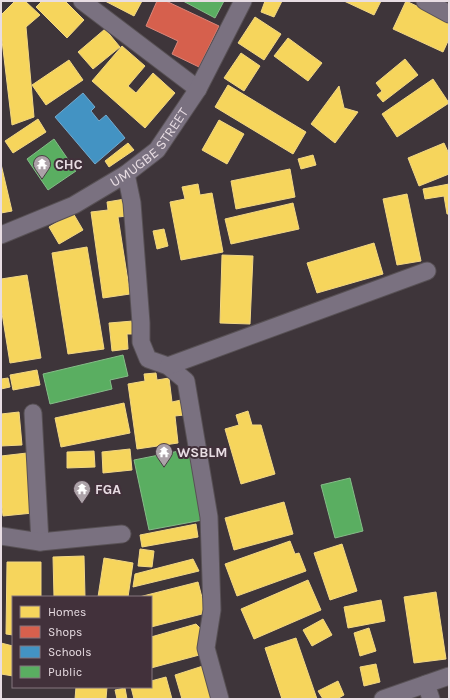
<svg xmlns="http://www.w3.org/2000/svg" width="450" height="700" font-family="Karla,sans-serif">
	<rect width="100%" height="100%" fill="#3e353a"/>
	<g fill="#f6d55c" stroke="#f2d784">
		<path d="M15,1H25L40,15L26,27L34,117L12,125L1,32V15Z"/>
		<path d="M42,1H65L84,20L67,38L36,7Z"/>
		<path d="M105,1H142L134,16Z"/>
		<path d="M265,1H282L274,17L261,12Z"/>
		<path d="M344,1H381L374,15Z"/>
		<path d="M406,1L449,21V39L443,52L393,29Z"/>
		<path d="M255,17L281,34L264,60L238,43Z"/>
		<path d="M105,29L120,47L93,69L78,52Z"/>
		<path d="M288,38L322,63L308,81L274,56Z"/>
		<path d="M122,46L145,66L128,86L136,93L153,73L175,93L145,128L92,81Z"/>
		<path d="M241,53L260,66L244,91L224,78Z"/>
		<path d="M405,59L418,75L383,102L377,95L382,91L376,83Z"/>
		<path d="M69,60L83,80L46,105L32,85Z"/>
		<path d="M433,79L449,103L397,137L382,114Z"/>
		<path d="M228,85L306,132L293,154L215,107Z"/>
		<path d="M339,86L344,108L358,112L335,143L311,124Z"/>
		<path d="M38,119L46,132L13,153L5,141Z"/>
		<path d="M219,120L244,134L227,164L202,150Z"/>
		<path d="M128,143L134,150L109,167L105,161Z"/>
		<path d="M444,143L449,154V174L419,186L408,158Z"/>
		<path d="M313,155L316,165L301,169L298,159Z"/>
		<path d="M1,164L12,211L1,213Z"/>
		<path d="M290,169L295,197L236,209L231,181Z"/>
		<path d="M198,184L200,195L212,193L223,252L181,260L170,202L185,199L182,187Z"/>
		<path d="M449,184V214H447L444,196L425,199L423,189Z"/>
		<path d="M407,194L421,261L397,265L383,199Z"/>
		<path d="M125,199L128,216L118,217L130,294L103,298L91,212L108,210L107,202Z"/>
		<path d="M293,203L299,229L231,244L225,219Z"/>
		<path d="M73,213L83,230L59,244L49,227Z"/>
		<path d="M164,229L168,246L157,249L153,231Z"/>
		<path d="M374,243L383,274L317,293L307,263Z"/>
		<path d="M87,247L104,349L68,354L52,253Z"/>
		<path d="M222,255L253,256L250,324L220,323Z"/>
		<path d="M27,275L41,358L10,363L1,307V279Z"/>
		<path d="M133,321L134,334H127L128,349L112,351L109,323Z"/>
		<path d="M37,370L40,385L13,390L10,375Z"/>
		<path d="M156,373L157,380L169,378L172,402L181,400L184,415L175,416L178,443L137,449L128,384L145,381L144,374Z"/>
		<path d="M8,378L10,387L1,389V379Z"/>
		<path d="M124,403L130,433L61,447L55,418Z"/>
		<path d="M248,411L252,425H261L275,474L241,484L225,429L239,425L236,415Z"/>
		<path d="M19,412L22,445L1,446V414Z"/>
		<path d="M130,449L132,470L103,473L102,452Z"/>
		<path d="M94,451L95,467L67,468V452Z"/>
		<path d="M27,453L33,513L3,516L1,499V456Z"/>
		<path d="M284,502L293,534L234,550L225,518Z"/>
		<path d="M196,524L198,537L142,547L140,535Z"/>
		<path d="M290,541L295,554L299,553L306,571L237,596L225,564Z"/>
		<path d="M342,544L357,591L330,600L314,553Z"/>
		<path d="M140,549L154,551L152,567L138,566Z"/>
		<path d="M84,556L85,597H54L53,557Z"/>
		<path d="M104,558L133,563L128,597H98Z"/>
		<path d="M193,559L199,571L133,587L135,574Z"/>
		<path d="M7,562H41V597H13V635L6,634Z"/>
		<path d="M308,580L321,610L254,639L241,609Z"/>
		<path d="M198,582L206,613L151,627V597H139Z"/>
		<path d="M436,592L446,659L414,663L404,597Z"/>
		<path d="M381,600L385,621L348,628L344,607Z"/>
		<path d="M323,619L332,635L312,646L303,630Z"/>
		<path d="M196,624L206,634L203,654L151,668V637Z"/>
		<path d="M369,628L376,651L360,656L354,633Z"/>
		<path d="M296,638L317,699H282L265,648Z"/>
		<path d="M1,643L13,646V676L1,674Z"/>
		<path d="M376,664L380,682L364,686L360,667Z"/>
		<path d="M206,665L216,699H182L175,675Z"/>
		<path d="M166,677L172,699H134L131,687H151V681Z"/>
		<path d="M338,681L344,695L337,699H323L318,691Z"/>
		<path d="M76,687H107L106,699H75Z"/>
		<path d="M125,688L127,699H117L115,690Z"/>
	</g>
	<path fill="#d6604d" stroke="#db867a" d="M157,1H166L219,26L199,67L172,54L178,41L146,26Z"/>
	<path fill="#4393c3" stroke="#74a9cd" d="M83,93L95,107L91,111L99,121L106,115L125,138L95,164L55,117Z"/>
	<g fill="#5aae61" stroke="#85bc88">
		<path d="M183,1H224L215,18Z"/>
		<path d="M54,139L76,171L48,190L27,159Z"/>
		<path d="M123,355L128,376L110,380L112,389L50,404L43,374Z"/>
		<path d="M194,448L208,519L149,530L134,460Z"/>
		<path d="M350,478L363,531L335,538L321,485Z"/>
	</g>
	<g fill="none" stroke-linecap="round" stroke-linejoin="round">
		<defs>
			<g id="minor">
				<path d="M82,1L198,89"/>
				<path d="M425,1L449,14"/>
				<path d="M126,174L132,203L141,323V342L148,359L168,366L186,381L209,517L212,610L206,648L220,699"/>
				<path id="s1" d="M1,235L74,205L126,174L157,150L198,89L243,1"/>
				<path d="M168,366L427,271"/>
				<path d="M33,413L40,542"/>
				<path d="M1,536L40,542L122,534"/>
				<path d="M426,684L431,699"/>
				<path d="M383,699L449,676"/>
			</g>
		</defs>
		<use href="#minor" stroke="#585155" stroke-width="19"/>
		<use href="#minor" stroke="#7a7180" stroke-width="17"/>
	</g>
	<defs>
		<symbol id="temple-pin" viewBox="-11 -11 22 30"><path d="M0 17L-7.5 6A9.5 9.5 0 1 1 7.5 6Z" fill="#aca2a8" stroke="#42313b"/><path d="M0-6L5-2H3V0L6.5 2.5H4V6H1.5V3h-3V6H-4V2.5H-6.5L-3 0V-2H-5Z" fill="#fff"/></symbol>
	</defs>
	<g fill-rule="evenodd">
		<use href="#temple-pin" x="32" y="154" width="20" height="27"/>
		<use href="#temple-pin" x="154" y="442" width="20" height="27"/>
		<use href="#temple-pin" x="72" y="479" width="20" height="27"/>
	</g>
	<g text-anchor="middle" stroke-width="4" stroke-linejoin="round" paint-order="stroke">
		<g font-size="14" fill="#e8dde3" stroke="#42313b">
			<text dy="5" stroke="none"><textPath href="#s1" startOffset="175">UMUGBE STREET</textPath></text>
		</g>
		<g font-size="14" font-weight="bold" fill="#e8dde3" stroke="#42313b" text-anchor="start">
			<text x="55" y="169">CHC</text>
			<text x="177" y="457">WSBLM</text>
			<text x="95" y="494">FGA</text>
		</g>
	</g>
	<rect width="450" height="700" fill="none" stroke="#e8dde3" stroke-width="4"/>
	<rect x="12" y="596" width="140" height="92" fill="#42313b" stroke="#84767e"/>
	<rect x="20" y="606" width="20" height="12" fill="#f6d55c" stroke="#84767e"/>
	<text x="48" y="616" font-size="12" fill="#e8dde3">Homes</text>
	<rect x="20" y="626" width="20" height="12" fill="#d6604d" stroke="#84767e"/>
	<text x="48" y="636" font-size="12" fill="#e8dde3">Shops</text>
	<rect x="20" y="646" width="20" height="12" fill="#4393c3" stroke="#84767e"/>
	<text x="48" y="656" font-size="12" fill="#e8dde3">Schools</text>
	<rect x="20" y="666" width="20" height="12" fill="#5aae61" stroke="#84767e"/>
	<text x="48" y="676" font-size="12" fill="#e8dde3">Public</text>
</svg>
